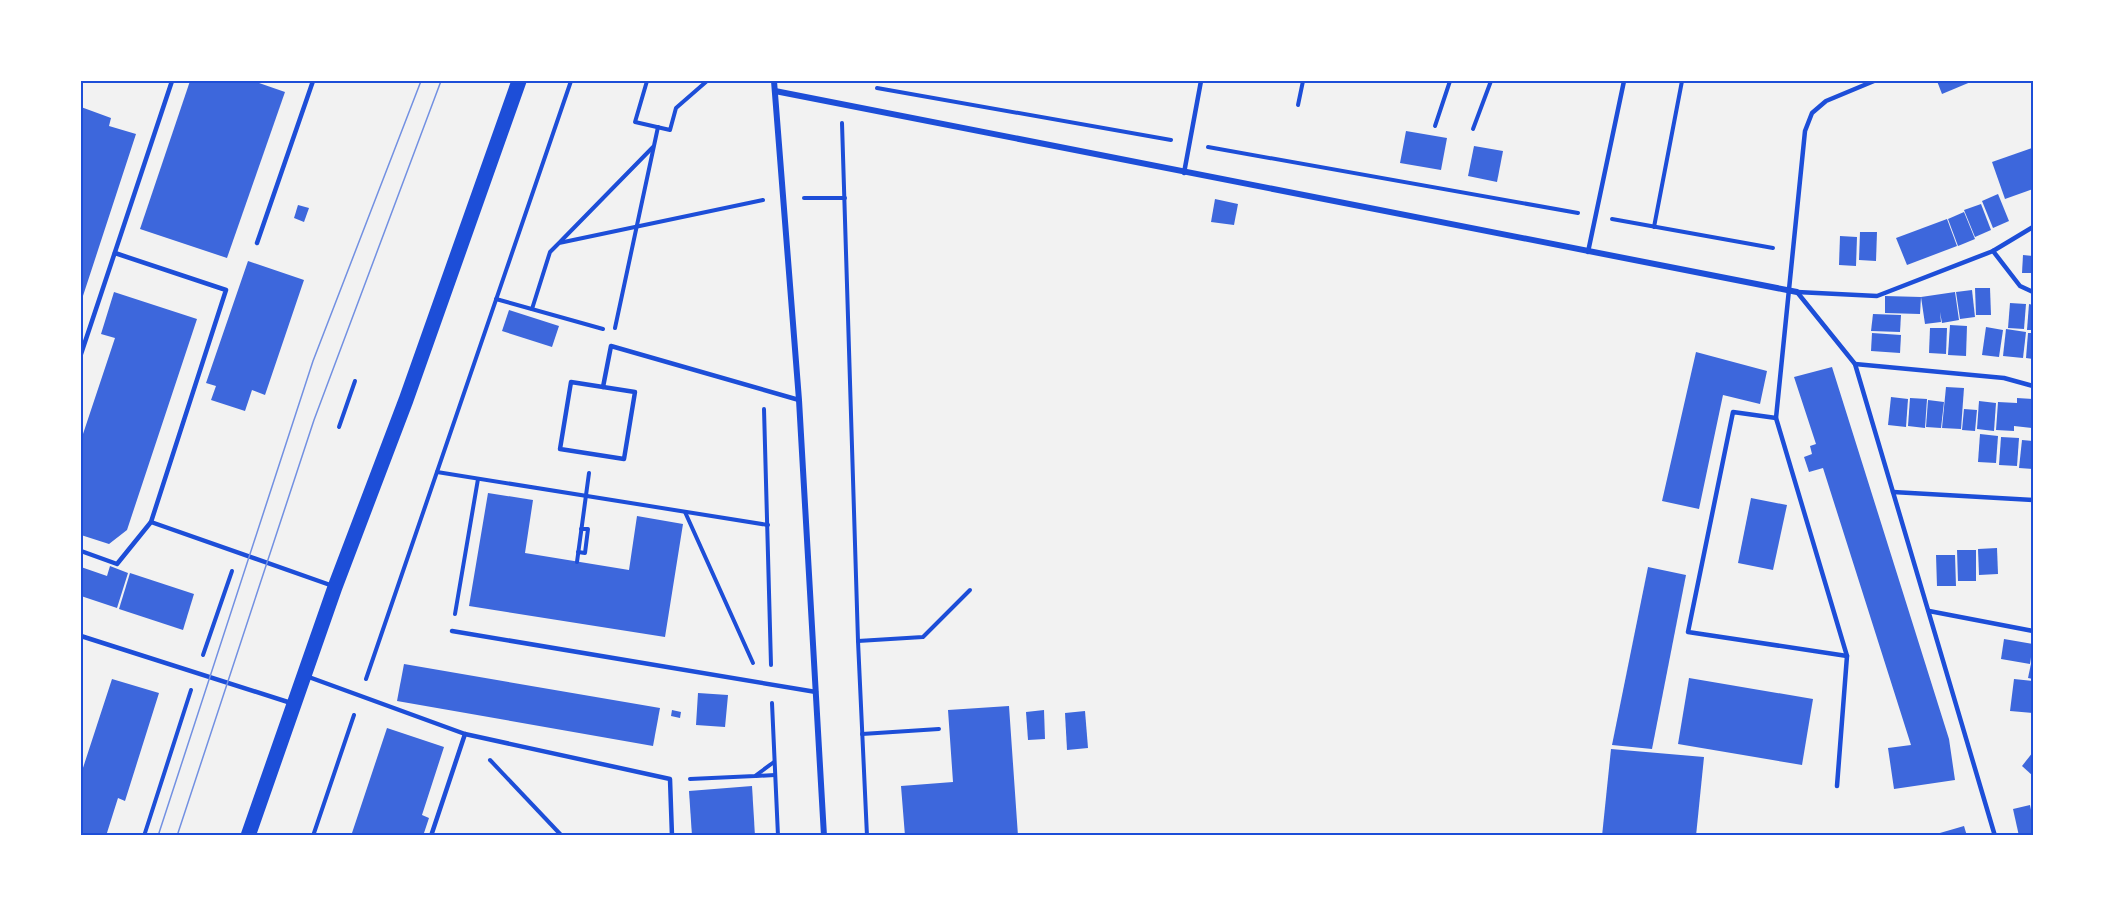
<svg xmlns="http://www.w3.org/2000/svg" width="2114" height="917" font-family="Ubuntu,sans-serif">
	<rect width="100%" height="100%" fill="#f2f2f2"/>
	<g fill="#3d67dc">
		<path d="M190,81H253L285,92L227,258L140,229Z"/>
		<path d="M1937,81H1973L1942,94Z"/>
		<path d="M81,107L111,118L109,126L136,134L81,302Z"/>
		<path d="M1406,131L1447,138L1441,170L1400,163Z"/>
		<path d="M1474,146L1503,151L1497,182L1468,176Z"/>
		<path d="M2032,148L2033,189L2005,199L1992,162Z"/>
		<path d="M1998,194L2009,221L1993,228L1982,201Z"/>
		<path d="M1215,199L1238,204L1234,225L1211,222Z"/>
		<path d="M1981,204L1991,230L1975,237L1964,210Z"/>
		<path d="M298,205L309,208L304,222L294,218Z"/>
		<path d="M1964,212L1975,239L1958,246L1948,219Z"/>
		<path d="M1947,219L1957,246L1907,265L1896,238Z"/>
		<path d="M1860,232H1877L1876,261L1859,260Z"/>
		<path d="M1840,236L1857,237L1856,266L1839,265Z"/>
		<path d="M2023,255L2033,256V273H2022Z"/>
		<path d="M248,261L304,280L265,395L252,390L245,411L211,400L216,386L206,383Z"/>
		<path d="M1975,288H1990L1991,315H1976Z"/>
		<path d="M1972,290L1975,317L1960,319L1956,292Z"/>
		<path d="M114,292L197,319L127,530L109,544L81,535V440L115,338L101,334Z"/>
		<path d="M1955,292L1959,320L1942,323L1940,312L1941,322L1925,324L1921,297Z"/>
		<path d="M1885,296L1921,297L1920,314L1885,313Z"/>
		<path d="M2010,303L2026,304L2024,329L2008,328Z"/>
		<path d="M2029,304L2033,305V330H2027Z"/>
		<path d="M509,310L559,326L552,347L502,331Z"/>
		<path d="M1873,314L1901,315L1900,332L1871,331Z"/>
		<path d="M1950,325L1967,326L1966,356L1948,355Z"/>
		<path d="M1986,327L2003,330L1999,357L1982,355Z"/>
		<path d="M1930,328H1947L1946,354L1929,353Z"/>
		<path d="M2006,329L2026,332L2023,358L2003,356Z"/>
		<path d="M1872,333L1901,335L1900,353L1871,351Z"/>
		<path d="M2028,333H2033V359L2026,358Z"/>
		<path d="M1696,352L1767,371L1760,404L1723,395L1699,509L1662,501Z"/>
		<path d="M1832,367L1949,739L1955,780L1894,789L1888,748L1911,745L1823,468L1809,472L1804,457L1812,454L1810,446L1816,444L1794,377Z"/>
		<path d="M1946,387L1964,388L1961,429L1942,428Z"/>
		<path d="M1891,397L1908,399L1906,427L1888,425Z"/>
		<path d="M1910,398L1927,399L1925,428L1908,426Z"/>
		<path d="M2017,398L2033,399L2032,428L2014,426V431L1996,430L1998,402L2017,403Z"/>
		<path d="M1928,400L1944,402L1941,428L1926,427Z"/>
		<path d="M1979,401L1996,403L1994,431L1977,429Z"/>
		<path d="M1964,409L1977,410L1975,431L1962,430Z"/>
		<path d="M1980,434L1998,436L1996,463L1978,462Z"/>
		<path d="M2001,437L2019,438L2017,466L1999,465Z"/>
		<path d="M2022,440L2033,441V469L2019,468Z"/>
		<path d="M488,493L533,500L525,553L629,570L637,516L683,524L665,637L469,606Z"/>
		<path d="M1751,498L1787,505L1773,570L1738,563Z"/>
		<path d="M1997,548L1998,574L1979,575L1978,549Z"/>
		<path d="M1957,550H1976V581H1958Z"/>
		<path d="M1936,555H1955L1956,586H1937Z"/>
		<path d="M110,566L128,573L117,608L81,596V567L107,576Z"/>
		<path d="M1648,567L1686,575L1652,749L1612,745Z"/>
		<path d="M130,573L194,594L183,630L119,609Z"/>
		<path d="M2004,639L2033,644L2030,664L2001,659Z"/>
		<path d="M2032,659H2033V679L2028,678Z"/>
		<path d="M404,664L660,708L653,746L397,701Z"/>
		<path d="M1689,678L1813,699L1802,765L1678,744Z"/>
		<path d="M112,679L159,693L125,801L118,798L106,836H81V774Z"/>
		<path d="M2014,679L2033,681V713L2010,711Z"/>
		<path d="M698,693L728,695L725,727L696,725Z"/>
		<path d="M1009,706L1018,836H905L901,786L953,782L948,710Z"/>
		<path d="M672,710L681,712L680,718L671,716Z"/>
		<path d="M1044,710L1045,739L1028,740L1026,712Z"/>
		<path d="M1085,711L1088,748L1067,750L1065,713Z"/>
		<path d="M387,728L444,747L422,815L429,818L423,836H351Z"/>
		<path d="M1611,749L1704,757L1696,836H1602Z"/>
		<path d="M2033,752V776L2022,766Z"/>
		<path d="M752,786L755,836H692L689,791Z"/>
		<path d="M2030,805L2033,820V834L2019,836L2013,809Z"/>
		<path d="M1964,826L1967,836H1933V835Z"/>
	</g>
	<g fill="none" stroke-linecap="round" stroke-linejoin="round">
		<g stroke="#1d4ed8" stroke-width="4">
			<path d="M647,81L635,122L670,130L676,108L707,81"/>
			<path d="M877,88L1171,140"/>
			<path d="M1298,105L1303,81"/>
			<path d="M842,123L858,641L867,836"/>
			<path d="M1435,126L1450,81"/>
			<path d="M1473,129L1491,81"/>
			<path d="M1208,147L1578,213"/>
			<path d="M804,198H845"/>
			<path d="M1612,219L1773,248"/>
			<path d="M1654,227L1682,81"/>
			<path d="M560,242L653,147"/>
			<path d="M496,299L603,329"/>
			<path d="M532,309L550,252L559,243L763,200"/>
			<path d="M615,328L658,127"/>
			<path d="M764,409L771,665"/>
			<path d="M339,427L355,381"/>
			<path d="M437,472L768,525"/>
			<path d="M685,512L753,663"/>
			<path d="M578,552L585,553L588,529H581"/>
			<path d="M577,562L589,473"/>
			<path d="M455,614L478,479"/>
			<path d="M858,641L923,637L970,590"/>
			<path d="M203,655L232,571"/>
			<path d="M366,679L571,81"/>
			<path d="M772,703L778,836"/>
			<path d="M862,734L939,729"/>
			<path d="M490,760L562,836"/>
			<path d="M756,776L775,775"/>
			<path d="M690,779L755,776L774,762"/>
			<path d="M144,836L191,690"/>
			<path d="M313,836L354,715"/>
		</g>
		<g stroke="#1d4ed8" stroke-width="4.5">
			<path d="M1184,173L1201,81"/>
			<path d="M257,243L313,81"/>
			<path d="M1993,251L2020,286L2033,292"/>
			<path d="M1588,252L1624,81"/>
			<path d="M1797,292L1855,364L1995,836"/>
			<path d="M1797,292L1877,296L1993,251L2033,227"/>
			<path d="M81,354L172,81"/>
			<path d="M1855,364L2004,378L2033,386"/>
			<path d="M571,382L635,392L624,459L560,449Z"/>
			<path d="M603,387L611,346L799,400"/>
			<path d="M1776,418L1733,412L1688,632L1847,656"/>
			<path d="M1893,492L2033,500"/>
			<path d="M151,522L333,586"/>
			<path d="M81,551L117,564L151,522L226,290L115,253"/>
			<path d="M1929,611L2033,631"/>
			<path d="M452,631L816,692"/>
			<path d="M81,636L291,703"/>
			<path d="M306,676L465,734L670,779L672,836"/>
			<path d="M1837,786L1847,656L1776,418L1805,131L1812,113L1826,101L1874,81"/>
			<path d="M431,836L465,734"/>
		</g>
		<g stroke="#1d4ed8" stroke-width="6">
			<path d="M774,81L799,400L824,836"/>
			<path d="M775,91L1797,292"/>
		</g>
		<path stroke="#1d4ed8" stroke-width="15" d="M248,836L335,587L406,400L519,81"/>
		<g stroke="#7290e2" stroke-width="1.5">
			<path d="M158,836L313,361L421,81"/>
			<path d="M177,836L314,420L441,81"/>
		</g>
	</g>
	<rect width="2114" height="917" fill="none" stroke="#ffffff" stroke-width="165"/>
	<rect x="82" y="82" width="1950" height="752" fill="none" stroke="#1d4ed8" stroke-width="2"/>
</svg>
